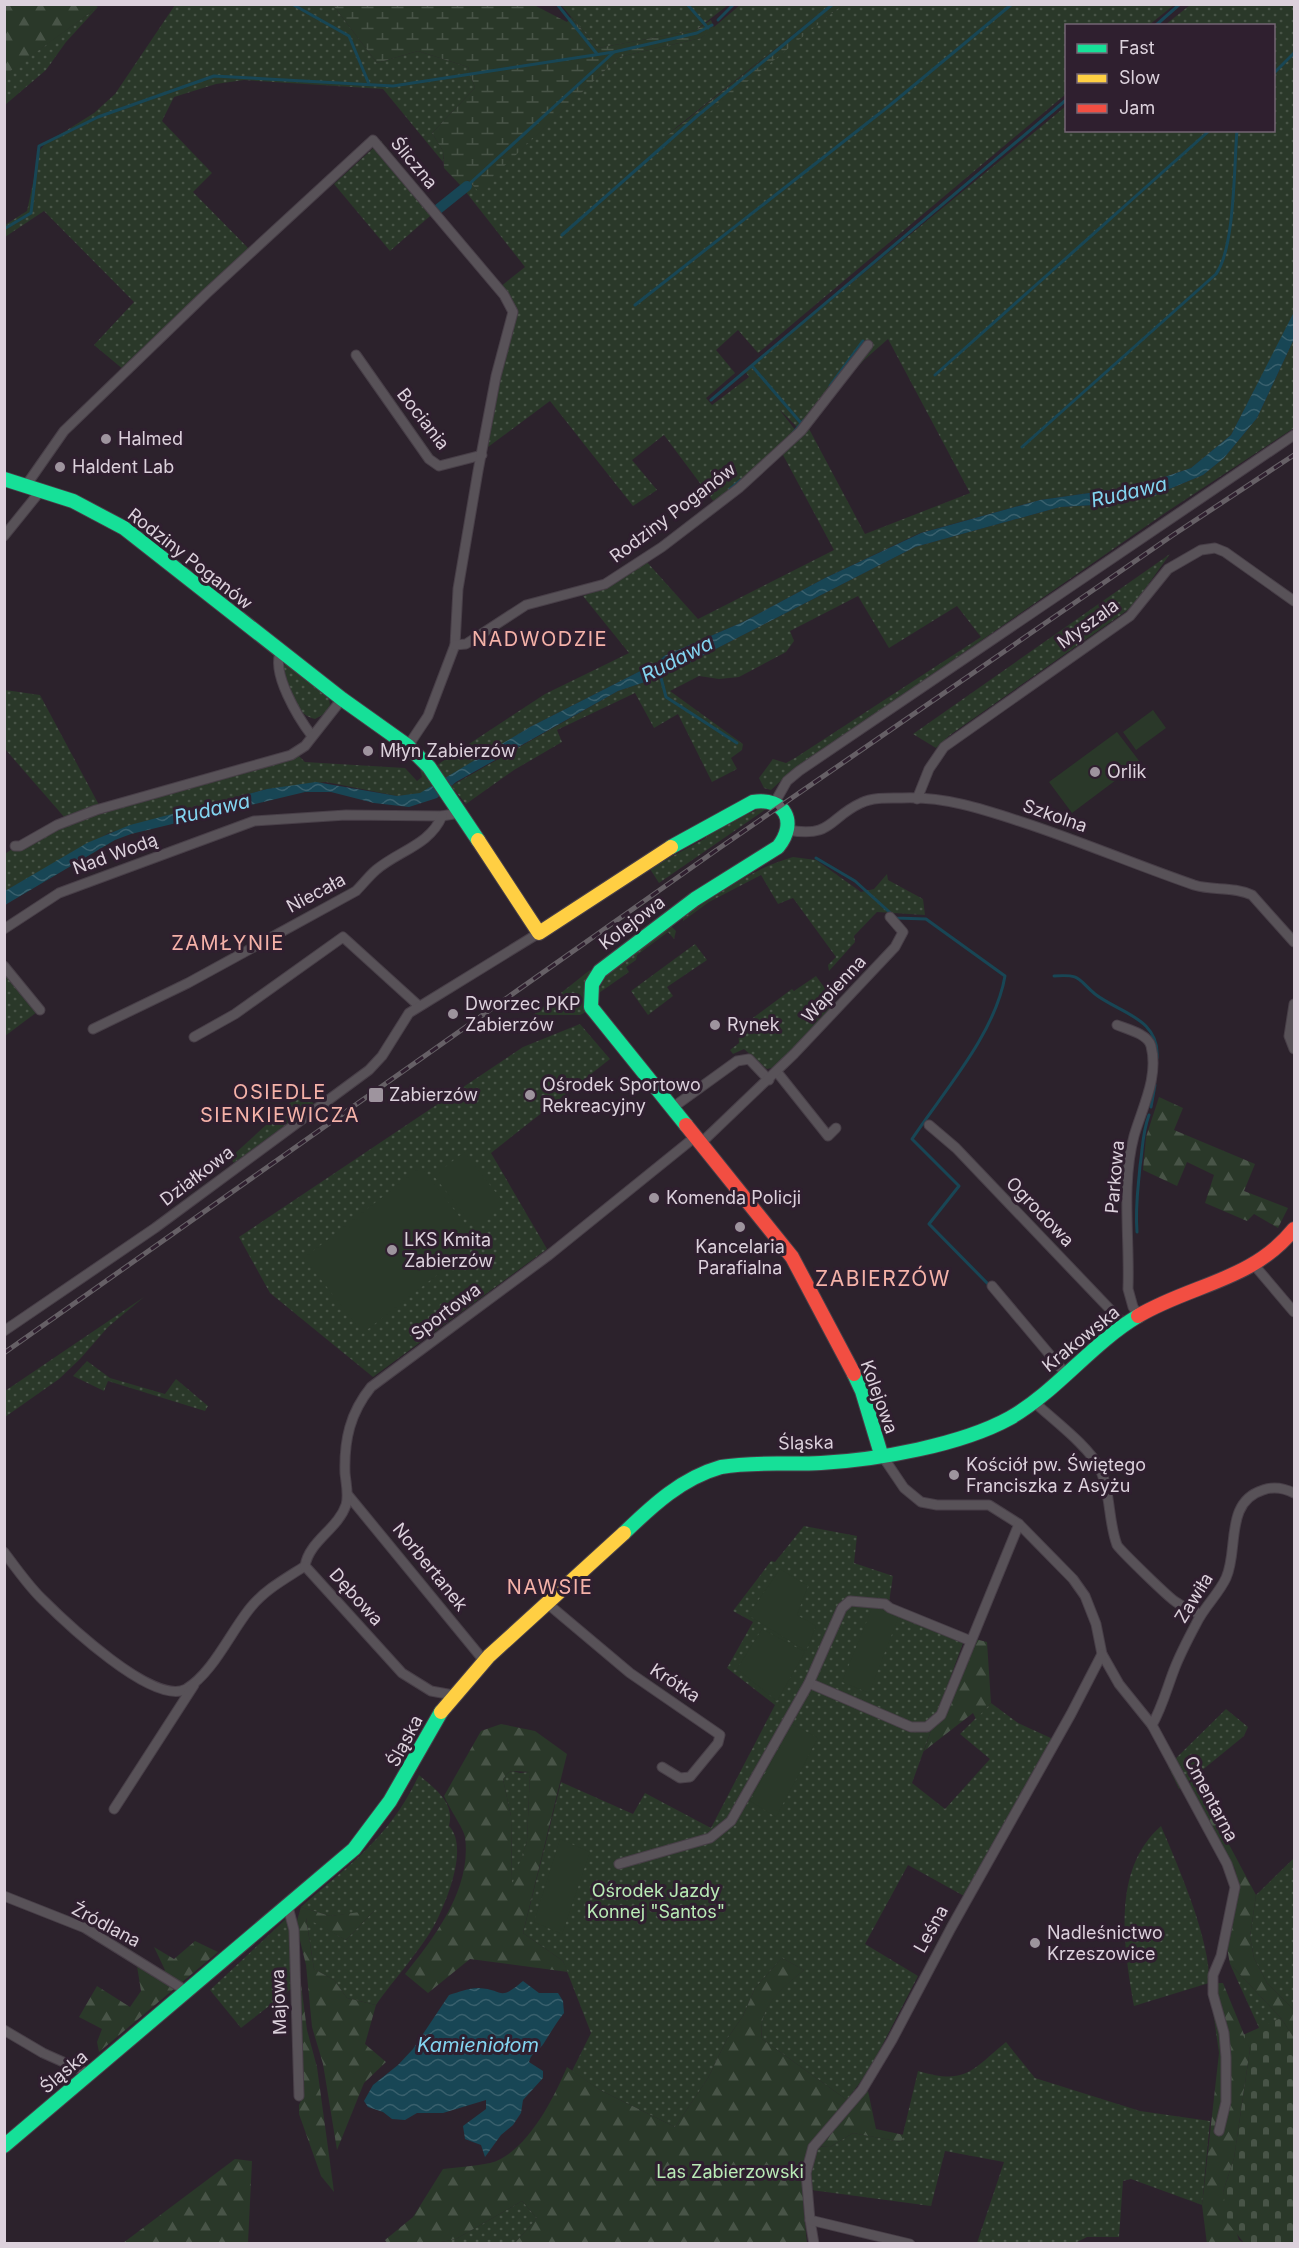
<svg xmlns="http://www.w3.org/2000/svg" width="1299" height="2248" font-family="Inter,sans-serif">
	<defs>
		<pattern id="grass-dots" width="8" height="8" patternUnits="userSpaceOnUse" patternTransform="scale(1.5)"><rect width="8" height="8" fill="#2a3829"/><path d="M2 2h.1M6 6h.1" fill="none" stroke="#485447" stroke-width="1.8" stroke-linecap="round"/></pattern>
		<pattern id="forest-firs" width="22" height="20" patternUnits="userSpaceOnUse" patternTransform="scale(1.5)"><rect width="22" height="20" fill="#2a3829"/><path d="M5 1l3.5 6h-7zM16 11l3.5 6h-7z" fill="#485447"/></pattern>
		<pattern id="wetland-marsh" width="20" height="14" patternUnits="userSpaceOnUse" patternTransform="scale(1.5)"><rect width="20" height="14" fill="#2a3829"/><path d="M1 5h8M5 5V1M11 12h8M15 12V8" fill="none" stroke="#485447"/></pattern>
		<pattern id="cemetery-stones" width="16" height="16" patternUnits="userSpaceOnUse" patternTransform="scale(1.5)"><rect width="16" height="16" fill="#2a3829"/><path d="M2 7V4a2 2 0 0 1 4 0v3zM10 15v-3a2 2 0 0 1 4 0v3z" fill="#485447"/></pattern>
		<pattern id="water-waves" width="16" height="10" patternUnits="userSpaceOnUse" patternTransform="scale(1.5)"><rect width="16" height="10" fill="#184655"/><path d="M0 5q4-4 8 0t8 0" fill="none" stroke="#39606d"/></pattern>
	</defs>
	<rect width="100%" height="100%" fill="#2c222c"/>
	<g fill="url(#grass-dots)">
		<path d="M175,5H333L377,63L418,51L468,67L475,88L432,133L443,151V162L383,89L244,80L216,84L174,97L162,121L212,173L193,192L251,251L124,370L94,345L134,302L44,211L5,237V225L27,211L40,150L45,144L94,113L115,94Z"/>
		<path d="M561,5H728L696,30L598,48Z"/>
		<path d="M740,5H830L668,134L771,61L842,5H1174L1149,25L1066,26V94L758,353L738,330L716,350L735,373L706,398L712,405L749,377L745,371L1066,106V130H1274V26L1165,25L1190,5H1294V312L1292,318L1231,435L1191,468L1138,486L1040,500L920,533L825,578L743,622L664,656L658,662L530,727L446,779L437,765L545,694L629,653L583,596L610,585L646,561L698,619L834,550L783,455L808,427L865,534L970,493L888,339L863,361L801,431L779,409L796,431L778,452L714,502L664,435L632,460L657,490L633,506L550,401L488,447L500,376L516,310L500,287L525,267L462,187L468,180L478,190L619,57L701,38Z"/>
		<path d="M98,7L66,42L46,70L5,105L4,75Z"/>
		<path d="M381,141L437,210L390,251L334,184Z"/>
		<path d="M1294,339V428L1168,511L787,775L771,790L764,788L759,778L773,759L786,763L795,758L981,637L957,606L889,648L858,596L790,631L794,641L786,652L739,677L719,679L699,676L670,691L743,744L742,750L731,758L737,769L712,782L678,714L654,728L635,693L557,730L562,742L514,770L466,804L451,786L618,691L663,676L915,547L1060,507L1095,505L1155,495L1203,475L1224,458L1257,418Z"/>
		<path d="M1170,554L1132,607L950,735L936,748L913,734Z"/>
		<path d="M286,663L329,695L330,707L326,713L315,719C292,714 288,684 283,666Z"/>
		<path d="M5,690L40,695L99,805L65,818L5,749Z"/>
		<path d="M299,756L305,762L405,768L417,781L422,777L420,769H423L434,787L420,794L397,796L326,782L267,789L109,833L5,891V854L12,849L16,851L63,825L133,802L168,794L220,776Z"/>
		<path d="M761,808L766,809L659,883L650,869L659,859L662,862L706,838L708,832Z"/>
		<path d="M793,857L816,860L861,892L874,889L887,874L888,880L923,899L925,915L877,912L854,936L855,942L829,971L828,965L836,957L793,898L778,904L761,875L709,902L683,921V916C718,894 753,868 793,857Z"/>
		<path d="M670,925L676,931L674,939L668,932L637,955L636,960L626,967L629,972L596,995L607,974Z"/>
		<path d="M695,944L707,960L667,987L673,996L648,1015L631,991Z"/>
		<path d="M590,970L592,971C583,985 582,996 588,1011L580,1015H533Z"/>
		<path d="M4,973L37,1012L5,1036H4Z"/>
		<path d="M816,976L832,998L833,1006L775,1067L767,1069L744,1049L733,1054L730,1050L739,1043L738,1029L792,989L794,991Z"/>
		<path d="M580,1024L610,1059L491,1153L547,1249L373,1377L270,1293L239,1237L523,1047Z"/>
		<path d="M302,1092L314,1104L234,1163L230,1158Z"/>
		<path d="M144,1297L108,1327L80,1359L59,1379L5,1417V1391Z"/>
		<path d="M87,1361L110,1378L165,1394L176,1379L208,1406L205,1411L108,1381L104,1391L73,1376Z"/>
		<path d="M804,1526L857,1536L854,1563L893,1576L888,1609L963,1643L912,1783L945,1809L990,1759L960,1734L991,1703L1018,1723L1053,1739L964,1896L908,1865L865,1944L918,1976L870,2069L847,2100L762,2039C757,2007 781,1989 804,1970L782,1958L755,1988L743,2016L727,2039L708,2078L675,2127L600,2090L572,2071L591,2033L563,1961L523,1933L561,1782L633,1814L645,1793L711,1828L775,1705L727,1668L753,1622L733,1611L771,1561L775,1562Z"/>
		<path d="M1226,1709L1248,1727L1244,1736L1179,1789L1168,1766Z"/>
		<path d="M513,1771L520,1773L530,1772L527,1841L512,1888L511,1816L503,1779L509,1772Z"/>
		<path d="M419,1775C436,1790 455,1802 449,1826C469,1847 447,1900 436,1922C422,1949 394,1979 376,2005L347,1998L334,1980L314,1969L306,1917L346,1940L374,1911L330,1916L301,1907C351,1863 390,1837 419,1775Z"/>
		<path d="M1161,1826C1178,1866 1211,1941 1209,1983L1134,2006C1124,1946 1111,1870 1161,1826Z"/>
		<path d="M1294,1858V2010L1267,1983L1254,1958L1250,1937L1256,1895Z"/>
		<path d="M287,1918L290,1933L291,1989L241,2028L210,1990Z"/>
		<path d="M1230,1964L1281,2018L1260,2030Z"/>
		<path d="M1006,2042L1035,2078L1140,2111L1210,2121L1202,2205L1131,2179L1123,2181L1119,2237H1087L1075,2243H977L1004,2162L945,2151L931,2206L811,2190L810,2164L816,2147H830L853,2133L901,2142L918,2071C966,2085 971,2071 1006,2042Z"/>
		<path d="M522,2201L537,2218L515,2243L431,2244L456,2239Z"/>
	</g>
	<g fill="url(#forest-firs)" fill-rule="evenodd">
		<path d="M92,4L98,7L5,75V5Z"/>
		<path d="M1159,1097L1183,1108L1174,1130L1255,1164L1244,1191L1288,1208L1278,1228L1254,1214L1247,1221L1205,1203L1214,1175L1187,1162L1177,1186L1143,1170L1146,1137Z"/>
		<path d="M975,1639L987,1642L991,1703L976,1719L973,1713L924,1751L933,1725Z"/>
		<path d="M501,1724L535,1731L567,1754L523,1933L563,1961L568,1972L470,1959L428,1993L405,1974C435,1937 472,1888 465,1837C464,1829 449,1808 444,1796L481,1731ZM513,1771L530,1772L527,1841L512,1885L511,1816L503,1779L509,1772Z"/>
		<path d="M1194,1779L1256,1895L1250,1937L1254,1958L1267,1983L1294,2010V2038L1281,2018L1230,1964L1227,1948L1238,1888L1235,1869L1188,1785Z"/>
		<path d="M301,1907L330,1916L375,1910L346,1940L306,1918L314,1969L334,1980L347,1998L376,2005L365,2044L386,2062L364,2083L337,2150L323,2064L312,2027L306,1965L296,1924Z"/>
		<path d="M195,1941L218,1952L99,2052L97,2042L102,2029L79,2017L97,1986L130,2007L141,1991L137,1966L157,1979L165,1970L154,1947L174,1959Z"/>
		<path d="M782,1958L804,1970C782,1989 757,2007 762,2039L854,2105L868,2091L876,2129L904,2135L901,2142L853,2133L830,2147L810,2146C798,2178 804,2210 807,2243H515L537,2218L522,2201L456,2239L431,2244L387,2243L385,2240L413,2217L443,2169C458,2167 475,2166 490,2163C526,2154 554,2098 567,2067L600,2090L675,2127L708,2078L727,2039L743,2016L755,1988Z"/>
		<path d="M298,1961L307,2030L317,2067L334,2192L321,2176L299,2114V2105L303,2096Z"/>
		<path d="M1209,1983H1223L1250,2049L1234,2158L1223,2192L1239,2240L1244,2243L1207,2244L1202,2205L1219,2053Z"/>
		<path d="M235,2159L252,2161L248,2243H123Z"/>
	</g>
	<g fill="url(#wetland-marsh)">
		<path d="M333,5H534L567,22L571,17L598,48L696,30L711,20L714,28L701,38L619,57L478,191L468,180L462,187L444,168L443,151L432,133L475,88L468,67L418,51L377,63Z"/>
		<path d="M830,5H842L674,141L668,135Z"/>
	</g>
	<path fill="url(#cemetery-stones)" d="M1281,2018L1294,2038V2243H1244L1228,2223L1223,2192L1234,2158L1250,2049L1243,2035Z"/>
	<g fill="#2a3829">
		<path d="M1153,710L1166,728L1136,750L1123,732Z"/>
		<path d="M1117,732L1140,762L1072,813L1049,782Z"/>
		<path d="M464,1152L505,1204L475,1228L434,1176Z"/>
		<path d="M421,1167L479,1242L363,1333L304,1258Z"/>
		<path d="M780,1569L808,1586L797,1615L816,1626L806,1651L748,1615Z"/>
		<path d="M873,1606L899,1616L869,1693L842,1682Z"/>
		<path d="M762,1629L805,1652L777,1701L737,1669Z"/>
		<path d="M792,1724L818,1738L776,1817L750,1801Z"/>
		<path d="M560,1839L590,1852L562,1934L534,1922Z"/>
	</g>
	<g fill="url(#water-waves)">
		<path d="M1294,312V339L1257,418L1224,458L1203,475L1155,495L1095,505L1060,507L915,547L663,676L618,691L456,782L437,798L409,807L374,803L331,792H305L131,834L115,840L5,905V891L87,843L130,825L267,789L316,782L397,796L420,793L530,727L658,662L664,656L743,622L825,578L921,533L1040,500L1138,486L1191,468L1231,435Z"/>
		<path d="M523,1981L539,1993H558L563,2001L564,2013C556,2023 551,2032 544,2043C539,2051 532,2051 529,2062L543,2071V2078L523,2100L521,2113L513,2125L501,2135L485,2157L481,2145L465,2139L463,2126L486,2109V2100L443,2113H417L405,2120L392,2119L383,2112L368,2107L364,2101L373,2085L398,2065L413,2049L449,1995C459,1992 468,1988 478,1988C505,1989 497,2003 523,1981Z"/>
	</g>
	<g fill="none" stroke-linecap="round" stroke-linejoin="round">
		<g stroke="#184655" stroke-width="3">
			<path d="M292,4L349,36L369,84"/>
			<path d="M557,4L597,54"/>
			<path d="M687,4L708,28"/>
			<path d="M718,20L734,4"/>
			<path d="M1155,26L1180,4"/>
			<path d="M1274,73L1294,53"/>
			<path d="M467,186L614,52"/>
			<path d="M4,229L31,213L39,146L98,117L214,76L393,86L614,52L697,33L712,25"/>
			<path d="M562,235L696,117L833,4"/>
			<path d="M635,305L889,106L1012,4"/>
			<path d="M752,366L801,423"/>
			<path d="M935,375L1210,130"/>
			<path d="M830,386L863,341"/>
			<path d="M711,400L1066,100"/>
			<path d="M793,433L804,420"/>
			<path d="M1022,447L1216,274C1235,248 1234,165 1237,130"/>
			<path d="M730,489L741,480"/>
			<path d="M660,674L666,697L737,743"/>
			<path d="M816,858L855,881L896,918L926,919L1005,976C995,1034 944,1091 912,1139L959,1186L929,1224L989,1285"/>
			<path d="M1054,976C1082,974 1077,979 1095,994C1119,1013 1160,1018 1157,1058"/>
			<path d="M1151,1107L1155,1085"/>
			<path d="M1137,1232C1135,1207 1138,1190 1140,1166C1143,1147 1142,1134 1149,1115"/>
		</g>
		<path stroke="#184655" stroke-width="10" d="M437,210L467,186"/>
		<defs>
			<g id="street">
				<path d="M356,355L429,459L439,466L482,455"/>
				<path d="M27,484L64,431L206,294L373,140L504,295L513,312L496,376L478,471L458,589L455,645L428,716L408,746"/>
				<path d="M4,536L42,489"/>
				<path d="M455,645L466,644L526,605L605,584L662,547L739,488L801,431L868,345"/>
				<path d="M281,651C270,672 299,719 312,736"/>
				<path d="M917,799L929,769L944,747L1130,616L1168,569L1201,550L1215,548L1225,552L1294,601"/>
				<path d="M775,802L787,781L799,771L1294,435"/>
				<path d="M788,830C833,838 828,818 861,803C873,797 889,798 902,798C943,796 983,809 1022,822C1080,841 1136,865 1194,885C1213,891 1233,886 1252,895L1294,942"/>
				<path d="M15,846H20L57,825L96,810L291,755L305,746L342,699"/>
				<path d="M4,929L59,893L254,821L346,815L442,816L459,813"/>
				<path d="M4,966L40,1010"/>
				<path d="M1294,1004L1289,1036L1294,1049"/>
				<path d="M1117,1025C1127,1029 1148,1034 1151,1046C1159,1077 1142,1108 1134,1136C1121,1185 1130,1239 1128,1289L1133,1307L1139,1316"/>
				<path d="M93,1029L188,983L356,891C363,884 369,876 376,870C398,851 430,845 442,816"/>
				<path d="M194,1037L235,1014L343,937L419,1006"/>
				<path d="M777,1072L828,1136L836,1128"/>
				<path d="M672,1108L737,1061L749,1059L769,1080"/>
				<path d="M929,1125L956,1148L1125,1325"/>
				<path d="M701,1143L794,1054L895,947L903,932L890,917"/>
				<path d="M1255,1266L1294,1312"/>
				<path d="M992,1286L1066,1374"/>
				<path d="M4,1331L155,1228L369,1070L382,1056L409,1013L539,933"/>
				<path d="M1033,1401C1052,1419 1089,1446 1100,1469C1111,1493 1108,1521 1117,1545C1120,1550 1169,1598 1176,1602C1183,1607 1192,1611 1200,1614"/>
				<path d="M881,1454L904,1488L921,1502L937,1505H989L1019,1524L1073,1579L1085,1596L1096,1624L1102,1654L1119,1684L1152,1725L1227,1864L1235,1887L1221,1956L1213,1975V1994L1224,2033L1226,2057V2102L1219,2131"/>
				<path d="M348,1495L485,1662"/>
				<path d="M4,1552C16,1568 27,1584 41,1598C64,1621 154,1707 186,1689C213,1673 231,1631 251,1607C266,1589 285,1579 305,1566"/>
				<path d="M305,1566C309,1541 338,1529 346,1505C349,1495 346,1484 345,1473C344,1440 350,1413 371,1387L549,1255L695,1137"/>
				<path d="M305,1566L402,1673L431,1691L453,1695"/>
				<path d="M548,1604L630,1673L720,1735L718,1743L690,1777L680,1778L662,1767"/>
				<path d="M971,1641L890,1608L885,1604L850,1601L842,1608L809,1683L911,1727H927L941,1715L1019,1524"/>
				<path d="M1152,1725C1162,1708 1167,1688 1174,1670C1180,1654 1188,1639 1196,1624C1204,1607 1218,1595 1226,1578C1239,1550 1224,1502 1263,1490C1274,1486 1284,1488 1294,1493"/>
				<path d="M114,1809L194,1685"/>
				<path d="M619,1864L710,1838L731,1821L809,1683"/>
				<path d="M4,1896L85,1928L188,1992"/>
				<path d="M288,1907L294,1930L299,2096"/>
				<path d="M4,2030L43,2053L90,2074"/>
				<path d="M810,2220L814,2244"/>
				<path d="M910,2244L810,2220L806,2173L813,2147L862,2090L892,2040L951,1928L1071,1714L1102,1654"/>
			</g>
			<g id="fast">
				<path d="M4,479L73,501L124,528L342,699L408,746L429,767L478,840"/>
				<path d="M671,847L753,802C785,797 798,822 778,847L695,899L600,971L592,984L591,1007L686,1125"/>
				<path d="M854,1374L862,1391L881,1454"/>
				<path d="M624,1533C653,1505 682,1478 721,1467C754,1461 787,1465 821,1463C877,1460 961,1445 1010,1418C1057,1391 1091,1344 1138,1316"/>
				<path d="M4,2146L354,1849L390,1801L441,1712"/>
			</g>
			<g id="slow">
				<path d="M478,840L539,933L671,847"/>
				<path d="M441,1712L489,1656L624,1533"/>
			</g>
			<g id="jam">
				<path d="M686,1125L792,1257L854,1374"/>
				<path d="M1138,1316C1192,1284 1252,1281 1294,1229"/>
			</g>
		</defs>
		<use href="#street" stroke="#483f48" stroke-width="11"/>
		<use href="#fast" stroke="#483f48" stroke-width="16"/>
		<use href="#slow" stroke="#483f48" stroke-width="16"/>
		<use href="#jam" stroke="#483f48" stroke-width="16"/>
		<use href="#street" stroke="#585258" stroke-width="9"/>
		<use href="#fast" stroke="#16e098" stroke-width="14"/>
		<use href="#slow" stroke="#ffcf43" stroke-width="14"/>
		<use href="#jam" stroke="#f24e42" stroke-width="14"/>
		<defs>
			<path id="rail" d="M4,1353L715,851L1173,535L1294,455"/>
		</defs>
		<use href="#rail" stroke="#666066" stroke-width="5"/>
		<use href="#rail" stroke="#2f1f2f" stroke-width="3" stroke-dasharray="9" stroke-linecap="butt"/>
	</g>
	<g fill="#9e949e" stroke="#2f1f2f" stroke-width="2">
		<circle cx="106" cy="439" r="6"/>
		<circle cx="60" cy="467" r="6"/>
		<circle cx="368" cy="751" r="6"/>
		<circle cx="1095" cy="772" r="6"/>
		<circle cx="453" cy="1014" r="6"/>
		<circle cx="715" cy="1025" r="6"/>
		<rect x="368" y="1087" width="16" height="16" rx="3"/>
		<circle cx="530" cy="1095" r="6"/>
		<circle cx="654" cy="1198" r="6"/>
		<circle cx="740" cy="1227" r="6"/>
		<circle cx="392" cy="1250" r="6"/>
		<circle cx="954" cy="1475" r="6"/>
		<circle cx="1035" cy="1943" r="6"/>
	</g>
	<g text-anchor="middle" stroke-width="6" stroke-linejoin="round" paint-order="stroke">
		<g font-size="18" fill="#dcd1dc" stroke="#2f1f2f">
			<text transform="translate(414 163) rotate(50)" y="6">Śliczna</text>
			<text transform="translate(423 419) rotate(52)" y="6">Bociania</text>
			<text transform="translate(673 513) rotate(-37)" y="6">Rodziny Poganów</text>
			<text transform="translate(190 559) rotate(38)" y="6">Rodziny Poganów</text>
			<text transform="translate(1088 624) rotate(-36)" y="6">Myszala</text>
			<text transform="translate(1055 816) rotate(19)" y="6">Szkolna</text>
			<text transform="translate(115 854) rotate(-20)" y="6">Nad Wodą</text>
			<text transform="translate(316 893) rotate(-28)" y="6">Niecała</text>
			<text transform="translate(632 923) rotate(-37)" y="6">Kolejowa</text>
			<text transform="translate(834 989) rotate(-47)" y="6">Wapienna</text>
			<text transform="translate(197 1176) rotate(-37)" y="6">Działkowa</text>
			<text transform="translate(1115 1177) rotate(-85)" y="6">Parkowa</text>
			<text transform="translate(1040 1212) rotate(46)" y="6">Ogrodowa</text>
			<text transform="translate(446 1312) rotate(-37)" y="6">Sportowa</text>
			<text transform="translate(1081 1339) rotate(-39)" y="6">Krakowska</text>
			<text transform="translate(879 1397) rotate(70)" y="6">Kolejowa</text>
			<text transform="translate(806 1443) rotate(-1)" y="6">Śląska</text>
			<text transform="translate(430 1567) rotate(51)" y="6">Norbertanek</text>
			<text transform="translate(356 1597) rotate(48)" y="6">Dębowa</text>
			<text transform="translate(1194 1598) rotate(-58)" y="6">Zawiła</text>
			<text transform="translate(675 1683) rotate(33)" y="6">Krótka</text>
			<text transform="translate(405 1741) rotate(-62)" y="6">Śląska</text>
			<text transform="translate(1211 1799) rotate(62)" y="6">Cmentarna</text>
			<text transform="translate(106 1925) rotate(28)" y="6">Źródlana</text>
			<text transform="translate(931 1929) rotate(-61)" y="6">Leśna</text>
			<text transform="translate(279 2002) rotate(-92)" y="6">Majowa</text>
			<text transform="translate(64 2072) rotate(-40)" y="6">Śląska</text>
		</g>
		<g font-size="18" fill="#dcd1dc" stroke="#2f1f2f" text-anchor="start">
			<text x="118" y="445">Halmed</text>
			<text x="72" y="473">Haldent Lab</text>
			<text x="380" y="757">Młyn Zabierzów</text>
			<text x="1107" y="778">Orlik</text>
			<text x="465" y="1010">Dworzec PKP<tspan x="465" dy="21">Zabierzów</tspan></text>
			<text x="727" y="1031">Rynek</text>
			<text x="542" y="1091">Ośrodek Sportowo<tspan x="542" dy="21">Rekreacyjny</tspan></text>
			<text x="389" y="1101">Zabierzów</text>
			<text x="666" y="1204">Komenda Policji</text>
			<text x="404" y="1246">LKS Kmita<tspan x="404" dy="21">Zabierzów</tspan></text>
			<text x="740" y="1253" text-anchor="middle">Kancelaria<tspan x="740" dy="21">Parafialna</tspan></text>
			<text x="966" y="1471">Kościół pw. Świętego<tspan x="966" dy="21">Franciszka z Asyżu</tspan></text>
			<text x="1047" y="1939">Nadleśnictwo<tspan x="1047" dy="21">Krzeszowice</tspan></text>
		</g>
		<g font-size="18" fill="#b9ebb6" stroke="#2f1f2f">
			<text x="656" y="1897">Ośrodek Jazdy<tspan x="656" dy="21">Konnej "Santos"</tspan></text>
			<text x="730" y="2178">Las Zabierzowski</text>
		</g>
		<g font-size="20" font-style="italic" fill="#83d5f1" stroke="#2f1f2f">
			<text transform="translate(1129 492) rotate(-13)" y="7">Rudawa</text>
			<text transform="translate(677 659) rotate(-27)" y="7">Rudawa</text>
			<text transform="translate(212 809) rotate(-13)" y="7">Rudawa</text>
			<text x="478" y="2052">Kamieniołom</text>
		</g>
		<g font-size="20" letter-spacing="1.5" fill="#f5b2a8" stroke="#2f1f2f">
			<text x="540" y="646">NADWODZIE</text>
			<text x="228" y="950">ZAMŁYNIE</text>
			<text x="280" y="1099">OSIEDLE<tspan x="280" dy="23">SIENKIEWICZA</tspan></text>
			<text x="550" y="1594">NAWSIE</text>
		</g>
		<g font-size="21" letter-spacing="1.5" fill="#f5b2a8" stroke="#2f1f2f">
			<text x="883" y="1286">ZABIERZÓW</text>
		</g>
	</g>
	<rect width="1299" height="2248" fill="none" stroke="#dcd1dc" stroke-width="12"/>
	<rect x="1065" y="24" width="210" height="108" fill="#2f1f2f" stroke="#746674" stroke-width="1.5"/>
	<rect x="1077" y="44" width="30" height="9" fill="#16e098" stroke="#746674" stroke-width="1.5"/>
	<text x="1119" y="54" font-size="18" fill="#dcd1dc">Fast</text>
	<rect x="1077" y="74" width="30" height="9" fill="#ffcf43" stroke="#746674" stroke-width="1.5"/>
	<text x="1119" y="84" font-size="18" fill="#dcd1dc">Slow</text>
	<rect x="1077" y="104" width="30" height="9" fill="#f24e42" stroke="#746674" stroke-width="1.5"/>
	<text x="1119" y="114" font-size="18" fill="#dcd1dc">Jam</text>
</svg>
